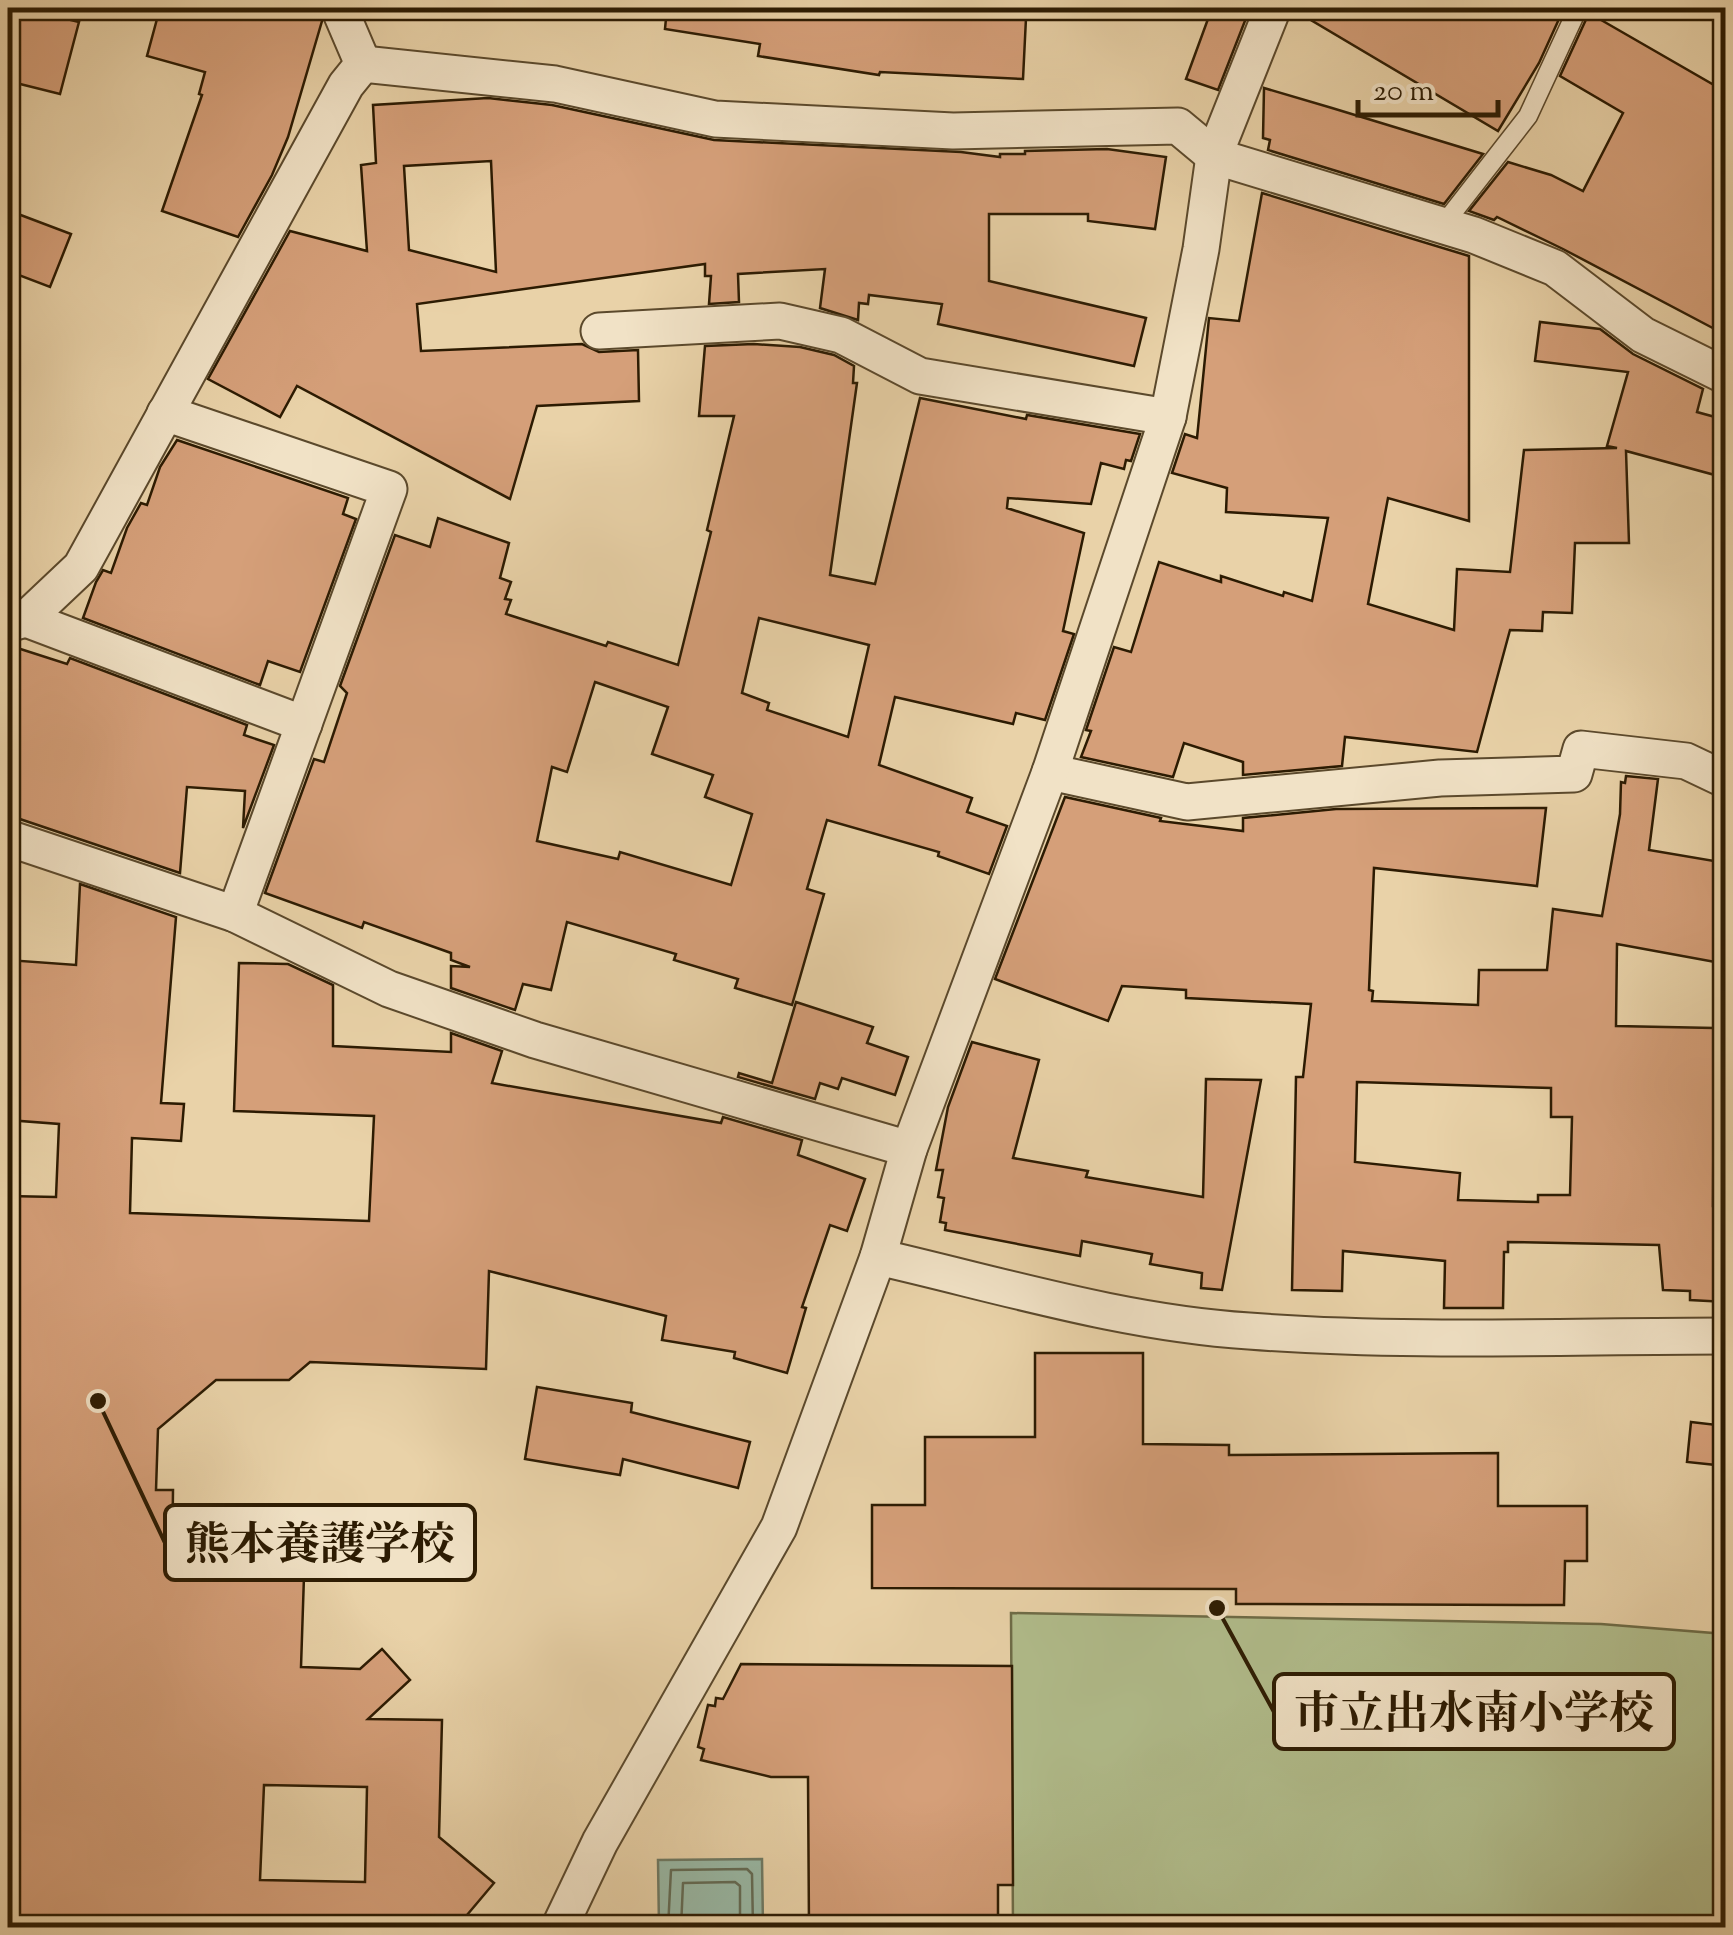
<svg xmlns="http://www.w3.org/2000/svg" width="1733" height="1935" font-family="'Sorts Mill Goudy','Noto Serif JP',serif">
	<rect width="100%" height="100%" fill="#e9d2a8"/>
	<filter id="stains"><feTurbulence type="fractalNoise" baseFrequency=".002" numOctaves="4"/><feColorMatrix values="0 0 0 0 .2 0 0 0 0 .09 0 0 0 0 .02 0 0 0 .5 -.17"/></filter>
	<radialGradient id="worn" r=".72"><stop offset=".6" stop-color="#630" stop-opacity="0"/><stop offset="1" stop-color="#630" stop-opacity=".3"/></radialGradient>
	<path fill="#b1bd8c" stroke="#6e6c47" stroke-width="2.5" d="M1011,1613L1601,1624L1725,1634V1927H1013Z"/>
	<path fill="#98b8a5" stroke="#6d7964" stroke-width="2.5" d="M762,1859L763,1927H659L658,1860Z"/>
	<g fill="none" stroke-linecap="round" stroke-linejoin="round">
		<g stroke="#626a54" stroke-width="2.5">
			<path d="M668,1928L671,1870L747,1869L752,1874L753,1928"/>
			<path d="M681,1928L683,1883L735,1882L740,1886V1928"/>
		</g>
	</g>
	<g fill="#d59f79" stroke="#2c1b02" stroke-width="2.5" fill-rule="evenodd">
		<path d="M8,8H22L79,22L60,94L8,81Z"/>
		<path d="M160,8H318L322,21L288,137L272,175L238,237L162,211L202,95L199,94L205,72L147,56Z"/>
		<path d="M667,8H889L888,11L1026,18L1023,79L880,72L879,75L758,56L760,44L665,29Z"/>
		<path d="M1212,8H1250L1218,90L1186,79Z"/>
		<path d="M1294,8H1564L1539,63L1498,131L1294,10Z"/>
		<path d="M1589,13L1726,92V335L1563,249L1497,217L1494,220L1469,211L1508,162L1551,175L1583,191L1623,113L1560,76Z"/>
		<path d="M1264,88L1332,108L1483,154L1444,204L1268,150L1270,140L1263,138Z"/>
		<path d="M488,98L552,105L714,140L961,152L1000,157V154H1025V151L1107,149L1166,157L1155,229L1088,221V214H989V281L1146,318L1134,366L938,324L942,304L869,295L868,304L859,303L858,320L820,308L825,269L738,274L739,302L709,304L711,276H705V264L417,304L421,351L582,344L599,352L638,350L639,401L537,406L510,499L297,386L280,417L208,379L290,231L367,251L361,165L376,163L373,105ZM491,161L496,272L409,250L404,166Z"/>
		<path d="M1262,193L1469,256V521L1388,498L1368,604L1454,630L1457,569L1510,572L1524,450L1617,448L1607,446L1628,372L1535,361L1540,322L1600,329L1633,354L1703,389L1697,412L1726,420V478L1626,451L1629,543H1575L1572,613L1543,612L1542,631L1510,630L1477,752L1345,737L1342,766L1243,775V762L1184,743L1173,777L1081,757L1091,731L1086,730L1114,647L1131,652L1159,562L1221,582V576L1283,596L1284,592L1312,601L1328,518L1226,512L1227,488L1172,473L1185,434L1197,438L1209,318L1239,321Z"/>
		<path d="M18,214L71,234L50,287L8,271V241Z"/>
		<path d="M754,344L800,347L834,355L854,366L853,383H857L830,575L875,584L920,398L1026,419L1027,415L1140,434L1131,461L1126,460L1124,469L1101,463L1091,504L1008,498L1007,508L1084,533L1063,631L1074,634L1045,720L1016,713L1013,724L895,697L879,765L972,798L967,812L1007,826L989,874L938,856L939,852L827,820L807,889L824,894L792,1005L735,988L738,979L674,960L676,954L567,922L551,990L523,984L515,1010L451,988V966L470,967L451,960V953L364,922L362,928L265,893L314,759L324,762L347,693L340,686L395,535L430,547L438,518L509,543L500,578L511,582L505,599L511,600L506,614L606,646L608,642L678,665L711,532L707,530L734,416H699L705,346ZM759,618L869,645L848,737L767,710L769,703L742,693ZM595,682L668,707L652,754L713,775L705,797L752,814L731,885L620,852L618,859L537,841L552,767L567,772Z"/>
		<path d="M177,440L348,498L343,514L356,519L300,672L268,661L260,685L83,618L96,582L103,570L111,573L127,528L141,503L147,505L160,467Z"/>
		<path d="M8,645L67,664L70,658L247,725L244,735L274,745L243,828L245,791L187,787L180,873L8,815Z"/>
		<path d="M1626,776L1658,779L1649,850L1726,863V964L1617,944L1616,1026L1714,1028L1713,1206H1726V1302L1690,1300V1291L1663,1290L1659,1245L1508,1242V1252H1504L1503,1308H1444L1445,1261L1343,1251L1342,1291L1292,1290L1296,1077H1303L1311,1004L1186,998V990L1122,986L1108,1021L995,979L1065,797L1161,818L1160,821L1243,831V818L1336,809L1546,808L1537,886L1374,868L1369,990L1373,991L1372,1001L1478,1005L1479,970H1547L1553,909L1602,916L1620,814L1621,782L1625,783ZM1357,1082L1551,1088V1117H1572L1570,1195H1538V1202L1458,1200L1460,1173L1355,1162Z"/>
		<path d="M80,884L176,917L161,1103L184,1104L181,1141L132,1138L130,1213L369,1221L374,1116L234,1111L239,963L288,964L333,985V1046L451,1052V1033L502,1051L492,1083L721,1123L723,1117L802,1140L798,1155L865,1179L847,1231L830,1225L802,1307L806,1308L787,1373L734,1358L735,1352L662,1340L666,1316L489,1271L486,1369L310,1362L289,1380H216L158,1429L156,1490H173L172,1573L304,1576L301,1667L360,1669L382,1649L410,1680L368,1719L442,1720L439,1837L494,1883L456,1928H8V1355H14L17,1271L8,1270V1196L56,1197L59,1124L8,1120V960L76,965ZM264,1785L367,1787L365,1882L260,1880Z"/>
		<path d="M796,1002L873,1027L867,1043L908,1057L895,1095L842,1078L838,1089L820,1083L815,1099L738,1077L739,1073L772,1083Z"/>
		<path d="M972,1042L1039,1060L1013,1158L1088,1171L1086,1177L1203,1197L1206,1079L1261,1080L1222,1290L1201,1288L1202,1273L1150,1264L1152,1254L1082,1241L1080,1256L945,1230L946,1223L940,1222L944,1198L938,1197L943,1170H936L948,1107Z"/>
		<path d="M1035,1353H1143V1444L1229,1445V1455L1498,1453V1506H1587V1561H1565L1564,1605L1236,1604V1589L872,1588V1505H925V1437H1035Z"/>
		<path d="M537,1387L632,1403L631,1412L750,1442L738,1488L623,1459L620,1475L525,1459Z"/>
		<path d="M1691,1422L1726,1426V1466L1687,1462Z"/>
		<path d="M741,1664L1012,1666L1013,1885H998V1928H809L808,1777H771L701,1760L704,1749L698,1747L708,1705L715,1706L716,1698L723,1699Z"/>
	</g>
	<g fill="none" stroke-linecap="round" stroke-linejoin="round">
		<defs>
			<path id="lane" d="M1443,225L1528,116L1578,8"/>
			<g id="street">
				<path d="M363,64L555,84L715,119L953,131L1178,126L1214,156L1474,235L1555,268L1643,335L1726,376"/>
				<path d="M599,331L780,321L841,335L920,376L1168,417"/>
				<path d="M165,413L389,489L235,914"/>
				<path d="M26,619L304,724"/>
				<path d="M8,624L26,619L81,567L346,85L363,64L339,8"/>
				<path d="M1050,772L1187,802L1440,778L1574,774L1581,749L1686,761L1726,780"/>
				<path d="M8,838L235,914L389,989L535,1040L909,1149"/>
				<path d="M878,1257C1000,1285 1123,1323 1249,1331C1407,1343 1567,1336 1726,1336"/>
				<path d="M559,1928L600,1842L779,1527L878,1257L909,1149L1050,772L1168,417L1201,249L1214,156L1273,8"/>
			</g>
		</defs>
		<use href="#lane" stroke="#5b492c" stroke-width="21"/>
		<use href="#street" stroke="#5b492c" stroke-width="39"/>
		<use href="#lane" stroke="#f1e2c6" stroke-width="18"/>
		<use href="#street" stroke="#f1e2c6" stroke-width="35"/>
	</g>
	<path fill="none" stroke="#2c1b02" stroke-width="4" d="M98 1401L165 1543M1217 1608L1274 1712"/>
	<g fill="#2c1b02" stroke="#f1e2c6" stroke-width="4">
		<circle cx="98" cy="1401" r="10"/>
		<circle cx="1217" cy="1608" r="10"/>
	</g>
	<g fill="#f1e2c6" stroke="#2c1b02" stroke-width="4">
		<rect x="165" y="1505" width="310" height="75" rx="10"/>
		<rect x="1274" y="1674" width="400" height="75" rx="10"/>
	</g>
	<g font-size="45" text-anchor="middle" font-weight="bold" fill="#2c1b02">
		<text x="320" y="1559">熊本養護学校</text>
		<text x="1474" y="1728">市立出水南小学校</text>
	</g>
	<rect width="1733" height="1935" fill="none" stroke="#e9d2a8" stroke-width="40"/>
	<rect x="10" y="10" width="1713" height="1915" fill="none" stroke="#2c1b02" stroke-width="5"/>
	<rect x="20" y="20" width="1693" height="1895" fill="none" stroke="#2c1b02" stroke-width="2.5"/>
	<path d="M1358 100v15h140v-15" fill="none" stroke="#2c1b02" stroke-width="5"/>
	<text x="1373" y="100" font-size="30" fill="#2c1b02" stroke="#f1e2c6" stroke-width="8" paint-order="stroke">20 m</text>
	<rect width="100%" height="100%" filter="url(#stains)"/>
	<rect width="100%" height="100%" fill="url(#worn)"/>
</svg>
